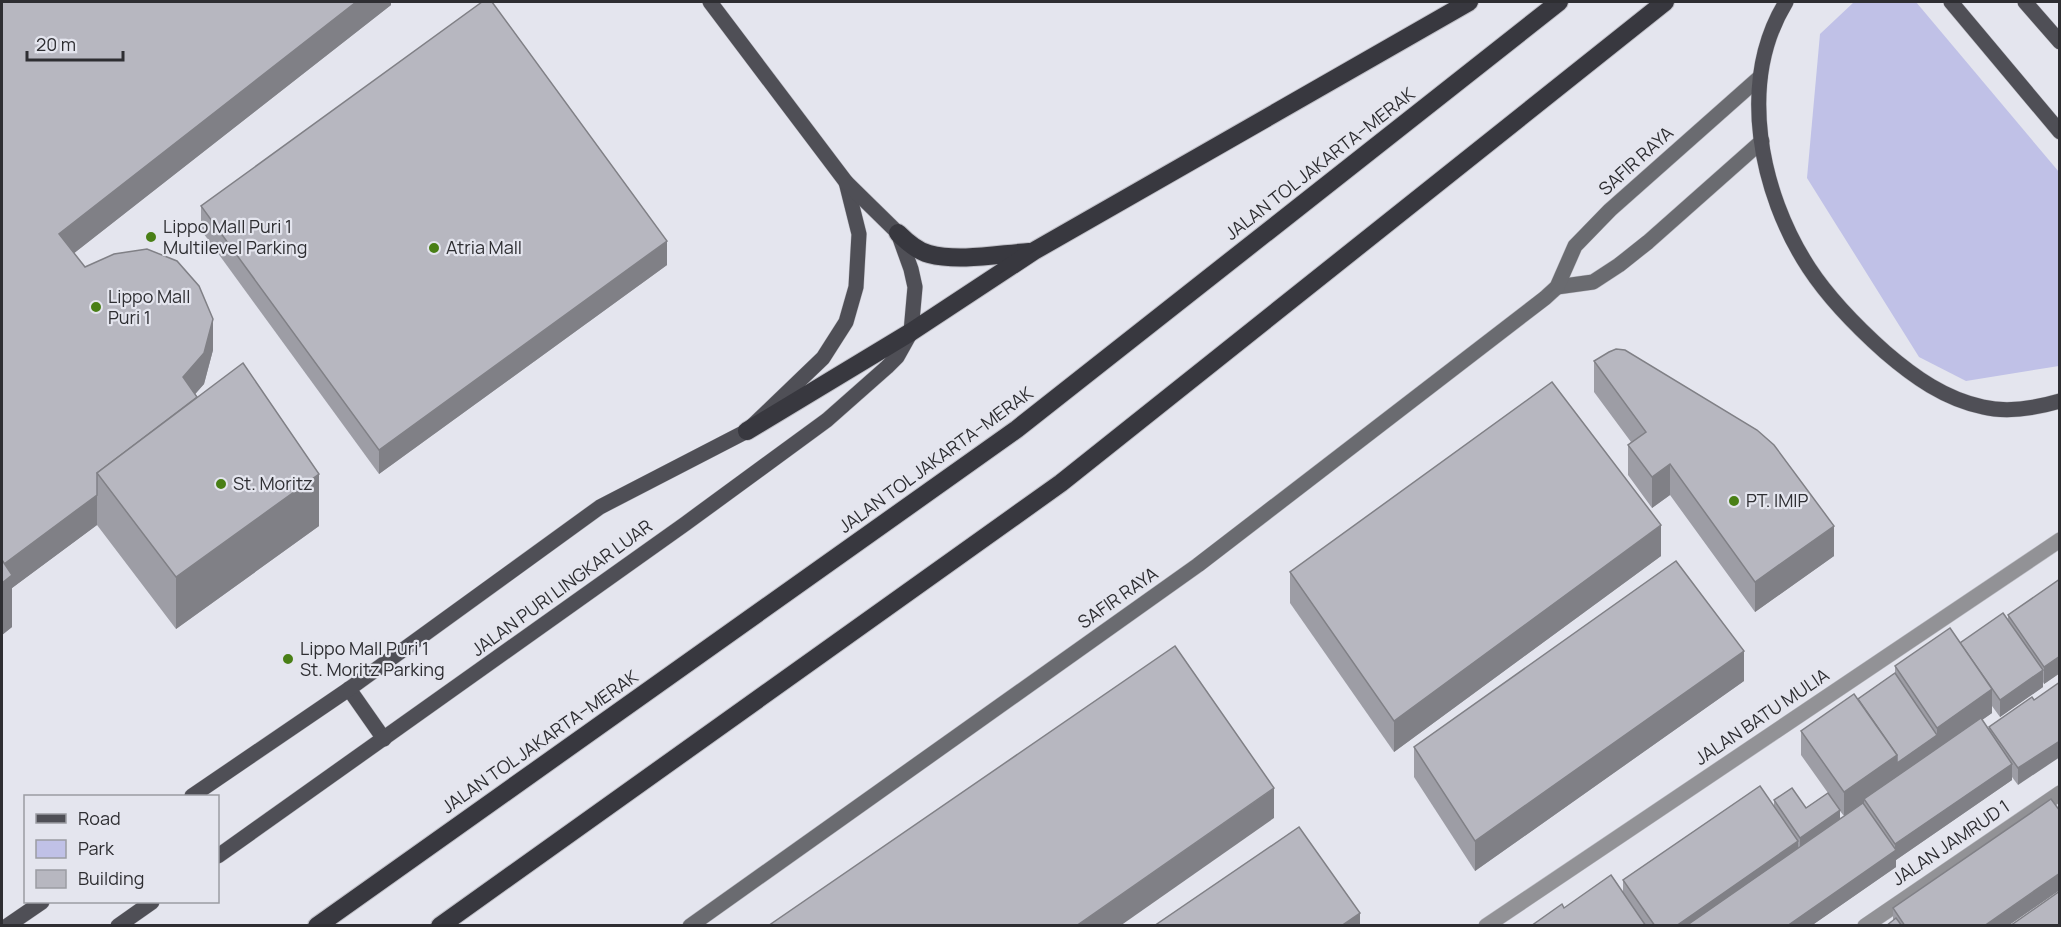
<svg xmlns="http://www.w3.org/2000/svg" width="2061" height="927" font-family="Manrope,sans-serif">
	<rect width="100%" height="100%" fill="#e4e5ee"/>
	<path fill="#c0c1e7" d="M1854,2H1916L2059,172V366L1966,381L1919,357L1807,178L1820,34Z"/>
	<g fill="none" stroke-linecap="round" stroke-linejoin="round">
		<defs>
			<g id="street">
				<path d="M1486,926L2060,540"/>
				<path d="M1865,926L2060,793"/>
			</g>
			<g id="secondary">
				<path d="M1557,287L1593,282L1619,265L1648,242L1762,141"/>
				<path d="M690,926L1198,565L1545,298L1557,287L1575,246L1610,210L1760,77"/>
			</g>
			<g id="primary">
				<path d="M1786,2C1737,82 1760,193 1809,268C1830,300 1857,327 1885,352C1914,377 1945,399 1983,407C2008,413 2036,408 2060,401"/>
				<path d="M1951,2L2060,132"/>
				<path d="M2025,2L2060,42"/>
				<path d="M349,689L384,739"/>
				<path d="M192,796L349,689L600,507L747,431L823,358L846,322L856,287L859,234L846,182"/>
				<path d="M218,856L685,524L827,420L887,367L897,357L911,332L915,287L911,269L898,233L846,182L710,2"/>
				<path d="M7,926L42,902"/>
				<path d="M118,926L152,902"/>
			</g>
			<g id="highway">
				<path d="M898,233C907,242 917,251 929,254C959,262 999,254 1029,252"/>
				<path d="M747,431L911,332L1034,251L1469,2"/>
				<path d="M317,926L1017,429L1559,2"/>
				<path d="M440,926L1061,483L1665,2"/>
			</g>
		</defs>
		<use href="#street" stroke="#c0c0c8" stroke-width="16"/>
		<use href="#secondary" stroke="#c0c0c8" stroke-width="16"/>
		<use href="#primary" stroke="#c0c0c8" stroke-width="16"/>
		<use href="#highway" stroke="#c0c0c8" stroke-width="20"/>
		<use href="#street" stroke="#929296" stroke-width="15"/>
		<use href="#secondary" stroke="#6a6b70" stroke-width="15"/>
		<use href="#primary" stroke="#4f4f56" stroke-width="15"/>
		<use href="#highway" stroke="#38383f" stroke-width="18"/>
	</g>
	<g fill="#9d9da5" fill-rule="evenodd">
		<path d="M2,2H391V5L74,253L85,267L213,350L204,384L195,394L319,526L176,629L97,525L12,588V627L2,635Z"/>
		<path d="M201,206L667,265L379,474L201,230Z"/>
		<path d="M1594,361L1834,556L1755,612L1670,495L1652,508L1628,475V445L1631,442L1594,392Z"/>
		<path d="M1661,556L1394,752L1290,603V572Z"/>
		<path d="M2060,579V673L2044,684L2043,682V687L2000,717L1992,706V713L1982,720L1989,729V727L2032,697L2018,785L2012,777V780L1896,860V867L1811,926H1531L1564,908L1623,893V880L1774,806V800L1806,808L1828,793L1801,755V731L1858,699L1895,673V666L1960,643L2008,620V615ZM1840,811L1844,816L1840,818Z"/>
		<path d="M1744,681L1475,871L1414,777V747Z"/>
		<path d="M1893,908L2008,926H1886L1893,921Z"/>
	</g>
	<g fill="#808086">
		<path d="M356,2H391V5L59,265V234Z"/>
		<path d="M667,241V265L379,474V450Z"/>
		<path d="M213,319V350L204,384L183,408V377Z"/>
		<path d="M1670,464V495L1652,508V477Z"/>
		<path d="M319,474V526L176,629V577Z"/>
		<path d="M97,495V525L12,588V627L2,635V566Z"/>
		<path d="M1661,525V556L1394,752V721Z"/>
		<path d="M1834,526V556L1755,612V582Z"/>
		<path d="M1744,651V681L1475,871V841Z"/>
		<path d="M2060,656V673L2044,684V667Z"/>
		<path d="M2043,670V687L2000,717V700Z"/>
		<path d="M1992,689V713L1865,802L1864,799V803L1844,816V792L1897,755L1937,735V728Z"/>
		<path d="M2060,741V757L2018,785V768Z"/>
		<path d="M2012,764V780L1896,860V867L1811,926H1787L1895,851V844Z"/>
		<path d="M1274,788V818L1120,926H1076Z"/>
		<path d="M1840,810V827L1800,855V838Z"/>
		<path d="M1798,841V858L1700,926H1676Z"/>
		<path d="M2060,873V890L2008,926H1984Z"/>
		<path d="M1360,913V926H1341Z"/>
	</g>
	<g fill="#b7b7c0" stroke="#808086" stroke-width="1.5">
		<path d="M2,2H356L59,234L85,267L114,254L147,249L177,261L199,286L213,319L204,353L183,377L197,397L97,473V495L4,564L2,560Z"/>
		<path d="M482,2H492L667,241L379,450L201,206Z"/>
		<path d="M1616,349L1625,350L1757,430L1774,445L1834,526L1755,582L1670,464L1652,477L1628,445L1646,432L1594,361L1609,352Z"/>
		<path d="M243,363L319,474L176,577L97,473Z"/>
		<path d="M1552,382L1661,525L1394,721L1290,572Z"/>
		<path d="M2,560L12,575L2,583Z"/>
		<path d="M1676,561L1744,651L1475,841L1414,747Z"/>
		<path d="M2060,579V656L2044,667L2008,615Z"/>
		<path d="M2003,613L2043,670L2000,700L1960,643Z"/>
		<path d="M1950,628L1992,689L1937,728L1895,666Z"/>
		<path d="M1175,646L1274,788L1076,926H768Z"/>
		<path d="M1895,673L1937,735L1897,763V755L1858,699Z"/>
		<path d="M2060,682V741L2018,768L1989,727L2032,697L2034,700Z"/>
		<path d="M1854,694L1897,755L1844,792L1801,731Z"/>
		<path d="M1981,718L2012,764L1895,844L1864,799Z"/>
		<path d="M1760,786L1798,841L1676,926H1655L1623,880Z"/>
		<path d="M1792,788L1806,808L1828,793L1840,810L1800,838L1774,800Z"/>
		<path d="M2051,799L2060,811V873L1984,926H1905L1893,908Z"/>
		<path d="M1863,803L1896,850L1787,926H1686Z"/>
		<path d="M1299,827L1360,913L1341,926H1154Z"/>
		<path d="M1611,875L1646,926H1531L1562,904L1564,908Z"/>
		<path d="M2060,891V926H2010Z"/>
		<path d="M1896,918L1902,926H1886Z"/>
	</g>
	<g fill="#497f16" stroke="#e4e5ee" stroke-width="2">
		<circle cx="151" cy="237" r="6"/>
		<circle cx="434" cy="248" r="6"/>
		<circle cx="96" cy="307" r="6"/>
		<circle cx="221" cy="484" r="6"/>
		<circle cx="1734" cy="501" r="6"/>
		<circle cx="288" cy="659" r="6"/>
	</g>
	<g text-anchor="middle" stroke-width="4.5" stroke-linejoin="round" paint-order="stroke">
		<g font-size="18" fill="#2e2e32" stroke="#e4e5ee">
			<text transform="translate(1636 161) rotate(-42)" y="6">SAFIR RAYA</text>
			<text transform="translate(1320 164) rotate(-38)" y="6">JALAN TOL JAKARTA–MERAK</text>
			<text transform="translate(936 460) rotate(-36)" y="6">JALAN TOL JAKARTA–MERAK</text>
			<text transform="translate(562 588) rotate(-36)" y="6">JALAN PURI LINGKAR LUAR</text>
			<text transform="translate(1118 598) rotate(-35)" y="6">SAFIR RAYA</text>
			<text transform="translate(1762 717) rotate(-34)" y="6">JALAN BATU MULIA</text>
			<text transform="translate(540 742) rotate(-35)" y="6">JALAN TOL JAKARTA–MERAK</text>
			<text transform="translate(1951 843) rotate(-34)" y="6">JALAN JAMRUD 1</text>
		</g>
		<g font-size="18" fill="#2e2e32" stroke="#e4e5ee" text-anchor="start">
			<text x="163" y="233">Lippo Mall Puri 1<tspan x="163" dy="21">Multilevel Parking</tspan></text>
			<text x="446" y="254">Atria Mall</text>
			<text x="108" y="303">Lippo Mall<tspan x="108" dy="21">Puri 1</tspan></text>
			<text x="233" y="490">St. Moritz</text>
			<text x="1746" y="507">PT. IMIP</text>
			<text x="300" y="655">Lippo Mall Puri 1<tspan x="300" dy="21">St. Moritz Parking</tspan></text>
		</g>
	</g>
	<rect width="2061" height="927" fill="none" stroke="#2e2e32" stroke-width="6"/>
	<rect x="24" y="795" width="195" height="108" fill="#e4e5ee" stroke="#9b9ca3" stroke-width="1.5"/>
	<rect x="36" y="814" width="30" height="9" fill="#4f4f56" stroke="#9b9ca3" stroke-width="1.5"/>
	<text x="78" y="825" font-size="18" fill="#2e2e32">Road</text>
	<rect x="36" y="840" width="30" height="18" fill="#c0c1e7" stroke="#9b9ca3" stroke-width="1.5"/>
	<text x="78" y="855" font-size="18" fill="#2e2e32">Park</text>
	<rect x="36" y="870" width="30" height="18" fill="#b7b7c0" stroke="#9b9ca3" stroke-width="1.5"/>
	<text x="78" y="885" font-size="18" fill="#2e2e32">Building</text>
	<path d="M27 51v9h96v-9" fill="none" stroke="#2e2e32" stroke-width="3"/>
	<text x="36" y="51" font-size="18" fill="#2e2e32" stroke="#e4e5ee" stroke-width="4.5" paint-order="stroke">20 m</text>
</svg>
